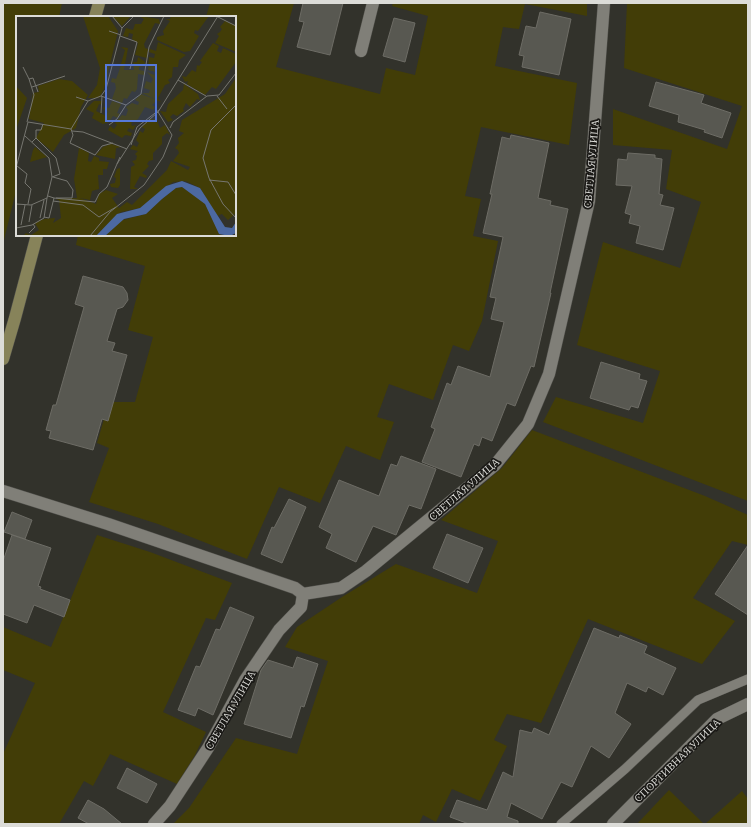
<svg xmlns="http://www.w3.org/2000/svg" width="751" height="827" font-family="'Roboto Serif',serif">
	<rect width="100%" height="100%" fill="#32322b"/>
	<g fill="#423d07">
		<path d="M3,3H62L59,17H17V187L3,244Z"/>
		<path d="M210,3H294L276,67L380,94L386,68L415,75L428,16L392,6L393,3H587V16L525,4L519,29L503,27L495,66L577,83L569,145L481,127L465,196L481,199L473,236L498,241L482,321L469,351L453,345L433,400L389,384L377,417L394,422L380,460L346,446L320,503L279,487L247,559L158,524L89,502L109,448L97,443L109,402H135L153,337L128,330L145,266L76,245L78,235H235V17H206Z"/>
		<path d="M627,3H748V501L543,422L556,397L643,423L660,371L577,345L603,242L680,268L701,202L666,189L672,150L613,145V109L727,149L742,106L624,68Z"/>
		<path d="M532,430L705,496L748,515V545L732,541L693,598L735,621L702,664L588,619L541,723L507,714L494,740L507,746L480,801L452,789L436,822L423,815L419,824H173L189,808L236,738L297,754L328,661L285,647L297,627L342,597L396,564L477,593L498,541L441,520L502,468Z"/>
		<path d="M97,535L150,552L232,583L215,620L206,618L163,712L206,732L195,755L177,784L110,754L93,786L84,781L59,824H3V754L35,683L3,670V627L51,647Z"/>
		<path d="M669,790L704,824H637Z"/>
		<path d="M742,791L748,799V824H705Z"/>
	</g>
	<g fill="#585851" stroke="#6d6c65">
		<path d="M303,3H343L330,55L297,47L304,22L299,21Z"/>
		<path d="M540,12L571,19L559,75L522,67L524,56L519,55L526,26L536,28Z"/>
		<path d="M394,18L415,23L405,62L383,56Z"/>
		<path d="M656,82L704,95L701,103L731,113L722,138L704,132L705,130L678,122L679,115L649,106Z"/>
		<path d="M511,135L549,143L538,198L551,201L550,205L568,209L550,293H551L534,367L531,366L515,406L507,403L492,441L482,437L479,446L474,444L461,477L422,462L435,429L431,427L447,383L451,385L458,366L490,377L504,322L491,319L496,298L490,297L503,237L483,233L492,194H490L502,137L510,139Z"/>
		<path d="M628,153L655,155V158L662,159L659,194L663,195L660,205L674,208L663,250L636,243L640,226L629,223L631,215L625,213L632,186L616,185L618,159L627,160Z"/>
		<path d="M83,276L123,287L127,293L128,300L123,307L117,309L107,341L115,343L112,351L127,355L108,421L102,419L93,450L49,438L51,431L46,430L53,405H56L84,307L75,304Z"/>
		<path d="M601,362L640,374L639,379L647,381L638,408L631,406L629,410L590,398Z"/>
		<path d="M401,456L436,469L421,509L409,505L396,535L373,526L356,562L326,548L332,534L319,527L339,480L379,496L391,464L397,466Z"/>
		<path d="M289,499L306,507L282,563L261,554L272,527L274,528Z"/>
		<path d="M12,512L32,520L25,539L4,532Z"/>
		<path d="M447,534L483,548L468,583L433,568Z"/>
		<path d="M12,535L51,548L38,586L41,587L40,589L70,600L64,617L34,605L27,623L3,614V561Z"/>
		<path d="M748,545V615L715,594Z"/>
		<path d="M230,607L254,617L213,715L198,708L195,716L178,710L196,666L200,667L216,629L220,630Z"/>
		<path d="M594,628L619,638L620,635L647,646L644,653L676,668L663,695L648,687L646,692L627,683L615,713L631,724L609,758L591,746L572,787L561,782L542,819L511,803L507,817L518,821V824H469L450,817L457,800L487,810L503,772L513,777L520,730L532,733L534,728L549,735Z"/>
		<path d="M297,657L318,664L304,707L301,706L291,738L244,724L261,670L268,660L293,668Z"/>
		<path d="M127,768L157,784L147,803L117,788Z"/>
		<path d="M88,800L104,809L122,824H89L78,818Z"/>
	</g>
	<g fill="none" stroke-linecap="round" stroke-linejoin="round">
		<defs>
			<path id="lane" d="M561,824L625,769L698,700L748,679"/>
			<g id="street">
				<path d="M361,51L373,3"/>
				<path d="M3,491L108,524L295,588L303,594"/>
				<path d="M154,824L170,806L208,748L245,680L279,630L301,607L303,594L341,588L366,571L495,465L528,424L549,374L589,201L604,3"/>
				<path d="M613,824L717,719L748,704"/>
			</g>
			<g id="secondary">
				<path d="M95,17L99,3"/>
				<path d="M3,359L15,318L37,235"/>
			</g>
		</defs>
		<use href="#lane" stroke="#50504b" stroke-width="10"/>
		<use href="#street" stroke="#50504b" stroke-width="13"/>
		<use href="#secondary" stroke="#50504b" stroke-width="13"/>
		<use href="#lane" stroke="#807f78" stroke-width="9"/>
		<use href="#street" stroke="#807f78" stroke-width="12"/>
		<use href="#secondary" stroke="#87835a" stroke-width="12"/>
	</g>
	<g text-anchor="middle" stroke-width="3.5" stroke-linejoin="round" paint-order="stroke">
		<g font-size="10" fill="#dcdcd8" stroke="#1a1916">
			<text transform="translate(591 164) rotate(-85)" y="4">СВЕТЛАЯ УЛИЦА</text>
			<text transform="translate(464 489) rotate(-41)" y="4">СВЕТЛАЯ УЛИЦА</text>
			<text transform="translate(230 710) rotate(-60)" y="4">СВЕТЛАЯ УЛИЦА</text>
			<text transform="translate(677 760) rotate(-44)" y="4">СПОРТИВНАЯ УЛИЦА</text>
		</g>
	</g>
	<g transform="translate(16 16)">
		<rect width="220" height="220" fill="#32322b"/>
		<path d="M67,0H92L102,15L88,73L83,82H72L81,69L84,52ZM96,0H114V1L106,10ZM123,0L143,3L144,8L139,7L128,28L129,32L132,33L131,42L119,39L122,27L116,23L117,18L113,17L112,21L107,20L110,12L117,14L119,8H125L128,3ZM155,0H193L182,15L179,14L178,17L183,20L174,35L168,36L141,24V21L148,19L147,15L154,5L150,3H154ZM209,5L220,10V36L199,27L203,20L201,18L204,16L206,13L204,11ZM142,26L170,39L163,44L162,51H157L156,61L152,64L154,67L149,69L142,82L145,86L126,77H133L134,74L128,72L130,65L135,67L137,63L131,56L138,59L140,56L132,54L133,41L138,42L139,38L133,36L134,33L140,35ZM197,27L203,30L201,35L205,37L207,32L220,38V46L200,73L196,71L189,79L171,68L172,65L169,66L166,60L170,61L176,54L180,56L181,49L183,50L186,46L184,45ZM105,31L112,32L108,54H118L117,46H121L122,41L129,46V50L123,51V54L128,55V59L122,58L121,73L119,76L116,75L111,83L108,82L106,87L96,83L100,72L99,67L95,66L96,62L100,63L103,55L109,34ZM220,62V197L212,204L206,198L201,200L184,172L170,165L157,166L124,192L105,196L80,220H7L10,217L15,219L23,214L19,207L28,203L39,202L37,207L45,202L43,184L40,183L61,182L58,163L63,132L73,137L72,145L75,146L78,140L83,142V145L93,146L91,153H87V159H82L83,173L76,175L74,184L64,182L80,188L83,178L90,174L102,178L96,182L103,192L111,186L116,189L151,154L155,145L172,154L174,151L157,145L163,137L162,134L159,132L163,127L162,122L168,117L163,115L166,104L209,78ZM43,63L56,65L72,79L65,91L60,112L48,119L37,136L20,122L28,107L13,103L17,77L23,76L22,70ZM168,68L182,78L184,84L181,83L174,91L170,87L167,93L168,95L161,100L157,98L154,101L157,104L152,106L144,95L150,96L152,88L167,74ZM0,70L11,82L0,114ZM125,78L141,84L136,89L139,91L137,94L129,91L122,103L115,107L116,110L120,109L117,114L113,112L111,115L116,117L115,120L109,119L106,122L92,114L94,110L98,113L101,109L99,107L106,99L110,100L112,94L110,91L116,87L122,89L123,86L119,84ZM78,85H86V89L83,88L80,95L90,100L92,95L87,93L88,91L93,92L96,85L105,88L101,97L104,98L102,102L97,100L93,106L87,108L76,102L78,97L70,93ZM135,102L137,104L140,102L144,112L149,109L154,119L151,117L146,121V128L137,137V144L133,145L131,148L133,150L126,157L131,160L130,162L124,160L118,171L122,173H114L115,151L119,149L116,145L120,144L121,140L119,138L122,135L114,133L117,129L121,131L123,127L120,124L124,115L127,117L129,113L126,111ZM95,128L105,131L100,132L99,143L80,139L87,131ZM19,131L31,141L14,146L17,134ZM104,152V169L102,172L95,171L94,168L99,167L100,162L98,161L101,153ZM166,171L186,184L197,200L203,218L208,220H89L103,205L130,198L146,183L160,172Z" fill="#423d07"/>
		<path d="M166,165L184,172L209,211L216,212L220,206V217L214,220L203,218L189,188L166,171L160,172L146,183L130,198L108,203L89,220H80L101,198L124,192L150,170Z" fill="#4c69a1"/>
		<path fill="none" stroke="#767670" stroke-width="1" d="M96,0L106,12M202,1L220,10M93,15L105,19M104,20L121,26L114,53M7,51L13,63M162,64L190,80M16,71L49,60M85,80L90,73L106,12L118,0M85,80L110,89M201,80L211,93M60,81L72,85M220,89L195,114L187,142L193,162L207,188L220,202M85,97L86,80M11,106L18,79L13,63L17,62L22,76M93,109L101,103L110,89L125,78L133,31L148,0M154,112L157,106L191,80L203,79L220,57M55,113L57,119L54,127L79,139L86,130L97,127M56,115L67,116L111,133M20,122V114H25L27,108M16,126L20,122L40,142L44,158L36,161M115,129L121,111L143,94M101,148L124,112L142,96L202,0M1,150L11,158L9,167L15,173L12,188M0,152L12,106L55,113L72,85L85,80M37,161L51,165L57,174L56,182H40M193,164L212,166L220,179M38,182L79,186L83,178L91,171L104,141M37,185L67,189L83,201L100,191M0,188L15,189L31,182L36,161L33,142L9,120M28,201L33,202L38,182L32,180M24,202L28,184M13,206L16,189M5,209L9,189M0,212L16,209L28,202L31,182M13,217L19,211L17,208M74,220L94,196L128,169L147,141L156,119L142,96"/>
		<path fill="#5679d8" fill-opacity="0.15" stroke="#5679d8" stroke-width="2" d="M90,49H140V105H90Z"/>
		<rect width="220" height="220" fill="none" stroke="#dcdcd8" stroke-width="2"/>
	</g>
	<rect width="751" height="827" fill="none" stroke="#dcdcd8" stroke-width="8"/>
</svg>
